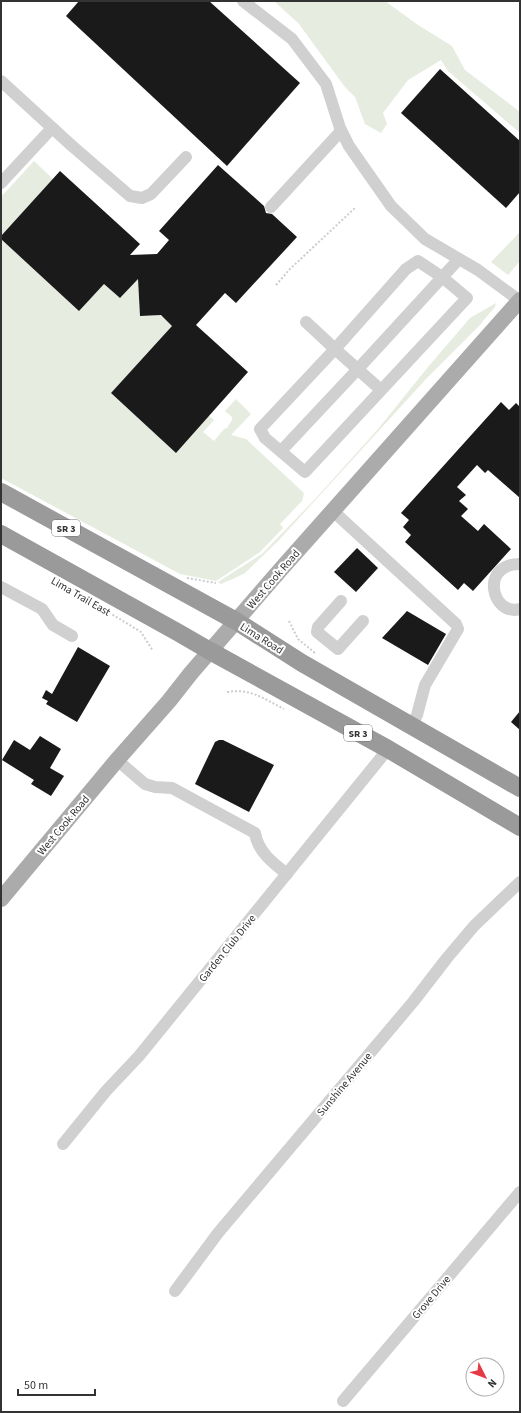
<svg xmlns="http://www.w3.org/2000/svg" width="521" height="1413" font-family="'Source Sans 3',sans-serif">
	<rect width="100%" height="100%" fill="#fff"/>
	<g fill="#e6ecdf">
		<path d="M274,1H385L418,25L452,46L465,70L520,112V133L448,71L441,60L408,80L383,113L387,124L381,133L365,124L355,97L345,87L299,24Z"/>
		<path d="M34,161L53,179L1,236V197Z"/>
		<path d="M520,232V261L508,275L491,262Z"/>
		<path d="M1,239L79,310L104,284L120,298L138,279L140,316L161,315L172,326L111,393L175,452L208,415L214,420L203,432L214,441L224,429L227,428L232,420V417L225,411L236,399L251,414L231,435L246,439L304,493L302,501L280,524L283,528L260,552L216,581L180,574L1,478Z"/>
		<path d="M496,303L495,307L482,322V323L426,379L279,540L245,573L235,578L221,584L218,582L262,554L317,497L378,429L428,367L470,318Z"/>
	</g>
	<g fill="#1a1a1a">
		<path d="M79,1H209L300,83L227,166L66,16Z"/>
		<path d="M440,69L520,141V192L506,208L401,113Z"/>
		<path d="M218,165L264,206L266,213L272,214L297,237L236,303L225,293L196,325L248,372L176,453L111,393L172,326L161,315L140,316L138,279L120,298L104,284L79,311L1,239V236L60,171L140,244L130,255L157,254L169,240L159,231Z"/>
		<path d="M501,402L509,410L516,403L520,407V498L488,470L485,473L477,465L457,487L466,495L459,501L468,509L461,516L478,531L484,524L511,549L473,591L464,583L458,590L405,542L411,535L403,527L409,520L401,513Z"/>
		<path d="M357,548L378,568L356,592L334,572Z"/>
		<path d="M407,611L446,634L428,665L382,638Z"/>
		<path d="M78,647L110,666L77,722L46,704L48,701L42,698L46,690L52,694Z"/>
		<path d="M520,711V730L511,722Z"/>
		<path d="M40,736L61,749L50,768L64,776L51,796L31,784L34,780L2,760L14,740L30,750Z"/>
		<path d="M219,740H223L274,765L249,812L195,784L215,742Z"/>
	</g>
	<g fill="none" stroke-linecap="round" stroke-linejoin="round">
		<g stroke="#cdcdcd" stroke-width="2" stroke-dasharray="2 2" stroke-linecap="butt">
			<path d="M276,285L290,269L356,207"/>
			<path d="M187,578L216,583"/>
			<path d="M92,602L141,632L153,651"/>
			<path d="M289,621L298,639L315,653"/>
			<path d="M227,692C251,688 264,699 284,709"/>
		</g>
		<g stroke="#d0d0d0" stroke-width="12">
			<path d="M243,1L292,39L326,84L340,128L349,146L391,206L425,239L478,270L520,301"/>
			<path d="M1,81L71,145L130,196L142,198L151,194L186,157"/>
			<path d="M1,183L52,128"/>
			<path d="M271,207L341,131"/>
			<path d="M306,322L335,349L260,429L265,438L305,472L467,298L442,277L418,261L406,269L335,349L381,390"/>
			<path d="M281,451L357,370L459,259"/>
			<path d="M333,511L456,624L458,629L425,685L417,715L411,726"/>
			<path d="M520,564C479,564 492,617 520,609"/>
			<path d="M1,587L42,609L53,625L72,636"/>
			<path d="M341,601L318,627L317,632L338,649L363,621"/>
			<path d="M117,760L145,784L155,787L172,788L255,833C258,852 273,863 287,874"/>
			<path d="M63,1144L106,1091L139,1056L388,749"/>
			<path d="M175,1291L218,1233L413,1002L447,958L474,926L520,882"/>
			<path d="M343,1401L520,1192"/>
		</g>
		<path stroke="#ababab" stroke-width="16" d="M1,899L117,760L169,701L191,673L282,568L520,300"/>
		<g stroke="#9a9a9a" stroke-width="18">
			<path d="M1,492L236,621L302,663L520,788"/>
			<path d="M1,534L179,633L210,651L388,749L520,827"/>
		</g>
	</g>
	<g text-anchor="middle" stroke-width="4" stroke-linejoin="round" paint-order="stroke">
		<g fill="#fff" stroke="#707070" stroke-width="1">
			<rect x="52" y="520" width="28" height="16" rx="3"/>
			<rect x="344" y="725" width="28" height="16" rx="3"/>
		</g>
		<g font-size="10" font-weight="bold" fill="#333">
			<text x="66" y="532">SR 3</text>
			<text x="358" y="737">SR 3</text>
		</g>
		<g font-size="11" fill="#333" stroke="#fff">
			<text transform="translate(273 579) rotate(-49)" y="4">West Cook Road</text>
			<text transform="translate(81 596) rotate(30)" y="4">Lima Trail East</text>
			<text transform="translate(262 638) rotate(32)" y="4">Lima Road</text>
			<text transform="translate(63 825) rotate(-50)" y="4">West Cook Road</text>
			<text transform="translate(227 948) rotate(-51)" y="4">Garden Club Drive</text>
			<text transform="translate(344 1084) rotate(-50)" y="4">Sunshine Avenue</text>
			<text transform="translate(431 1297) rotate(-50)" y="4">Grove Drive</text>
		</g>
	</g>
	<rect width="521" height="1413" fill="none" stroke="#333333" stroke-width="4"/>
	<g transform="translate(485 1377) rotate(132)"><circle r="19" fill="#ffffff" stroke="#adadad"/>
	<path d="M0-3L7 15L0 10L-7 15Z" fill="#e63946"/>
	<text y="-6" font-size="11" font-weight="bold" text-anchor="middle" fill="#333333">N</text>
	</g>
	<path d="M18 1389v6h77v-6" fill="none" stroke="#333333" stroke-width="2"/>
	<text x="24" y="1389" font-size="12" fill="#333333" stroke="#ffffff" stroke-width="3" paint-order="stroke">50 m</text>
</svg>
